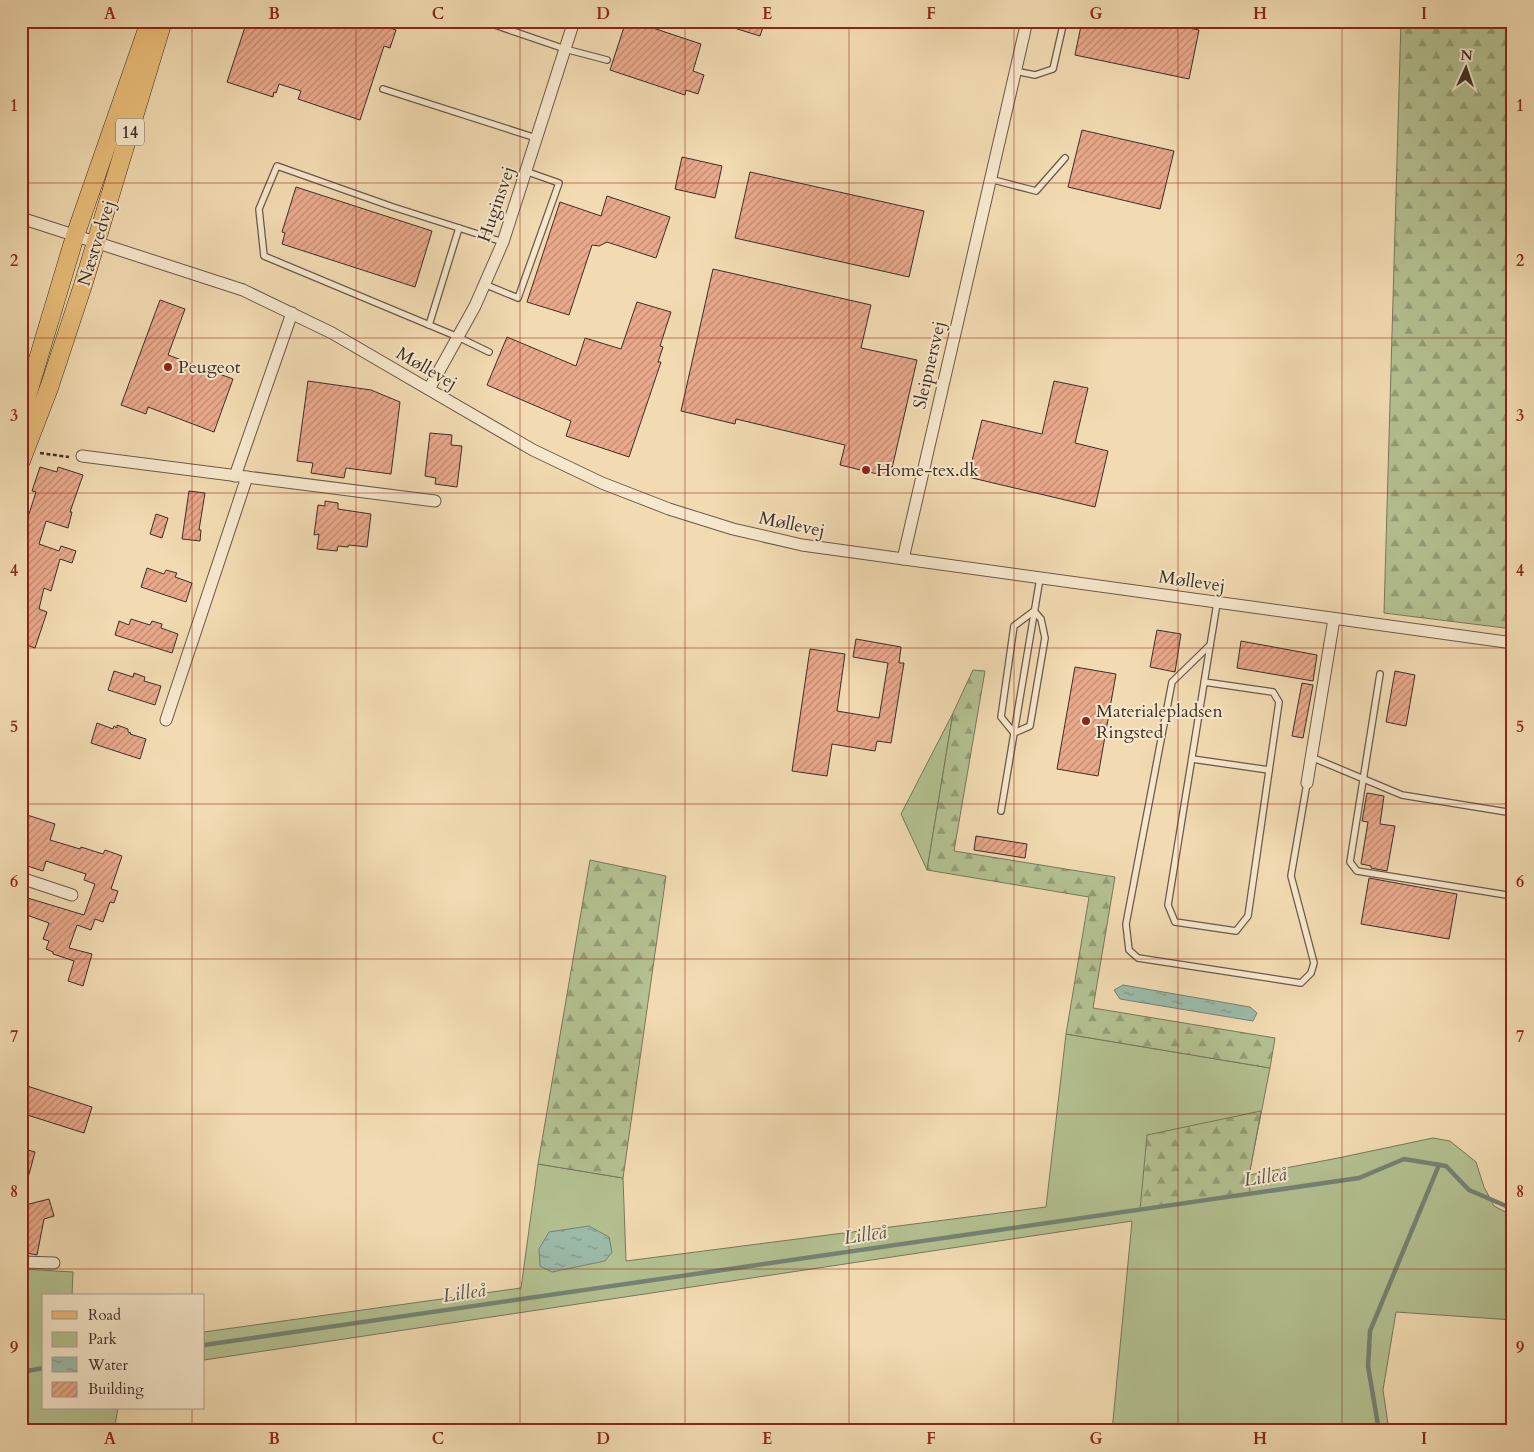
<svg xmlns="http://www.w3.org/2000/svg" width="1534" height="1452" font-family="Cardo,serif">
	<defs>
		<pattern id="forest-firs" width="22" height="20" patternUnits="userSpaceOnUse" patternTransform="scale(1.25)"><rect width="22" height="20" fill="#b4c191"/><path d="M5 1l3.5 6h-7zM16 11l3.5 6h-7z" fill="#949d76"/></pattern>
		<pattern id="water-ripples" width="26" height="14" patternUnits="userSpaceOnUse" patternTransform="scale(1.25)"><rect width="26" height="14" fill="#9bbbaa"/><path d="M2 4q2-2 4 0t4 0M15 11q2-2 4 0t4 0" fill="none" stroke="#80988a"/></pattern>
		<pattern id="building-hatch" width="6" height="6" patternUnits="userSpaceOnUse" patternTransform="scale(1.25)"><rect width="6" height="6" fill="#eaa98b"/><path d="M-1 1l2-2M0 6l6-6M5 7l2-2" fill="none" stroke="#bf8a72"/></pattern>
	</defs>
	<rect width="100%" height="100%" fill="#f2dbb2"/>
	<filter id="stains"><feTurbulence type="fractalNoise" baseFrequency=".004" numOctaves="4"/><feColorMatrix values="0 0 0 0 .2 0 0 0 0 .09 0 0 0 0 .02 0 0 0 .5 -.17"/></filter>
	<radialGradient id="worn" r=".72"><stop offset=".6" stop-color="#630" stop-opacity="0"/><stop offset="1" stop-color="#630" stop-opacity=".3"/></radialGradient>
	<g fill="#b4c191" stroke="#78785c">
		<path d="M953,713L927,870L901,814Z"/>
		<path d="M1066,1034L1270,1068L1249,1175L1338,1158L1433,1138L1450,1141L1476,1162L1484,1187L1494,1206L1513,1216V1320L1396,1312L1383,1390L1389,1431H1112L1132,1221L204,1360V1332L521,1288L538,1164L623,1178L626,1261L1046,1207Z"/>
		<path d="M21,1269L73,1272L72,1296H44V1408H118L114,1431H21Z"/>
	</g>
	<g fill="url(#forest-firs)" stroke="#78785c">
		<path d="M1401,21H1513V629L1384,613Z"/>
		<path d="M973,670L985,671L954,851L1115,877L1093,1008L1275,1038L1270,1068L1066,1034L1089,897L927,870L953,713Z"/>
		<path d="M590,860L666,876L623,1178L538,1164Z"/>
		<path d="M1261,1111L1249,1176L1250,1194L1140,1210L1147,1135Z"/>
	</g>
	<g fill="url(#water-ripples)" stroke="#758376">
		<path d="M1123,985L1250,1007L1257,1013L1253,1021L1120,999L1114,990Z"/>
		<path d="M589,1226L609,1237L612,1252L605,1261L552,1272L540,1266L539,1249L549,1232Z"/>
	</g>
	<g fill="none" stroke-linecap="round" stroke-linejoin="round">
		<g stroke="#758376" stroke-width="4.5">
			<path d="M204,1345L1359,1178L1404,1159L1446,1166L1469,1190L1513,1209"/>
			<path d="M21,1372L44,1368"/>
			<path d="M1379,1431L1368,1366L1370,1331L1439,1165"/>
		</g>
	</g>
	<g fill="url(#building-hatch)" stroke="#3b2e27">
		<path d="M247,21H374L391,27L390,28L396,30L390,48L384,46L360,120L298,99L301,91L279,84L276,93L274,92L273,97L227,82Z"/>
		<path d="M626,21H632L701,44L693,71L704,75L698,94L686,90L685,95L610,70Z"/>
		<path d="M721,21H765L760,36L721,24Z"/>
		<path d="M1082,21H1155L1199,30L1189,79L1075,55Z"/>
		<path d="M1082,130L1174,151L1160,209L1068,187Z"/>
		<path d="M682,157L722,166L715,198L675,189Z"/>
		<path d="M750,172L924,211L909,277L735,238Z"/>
		<path d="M296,187L432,231L415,287L282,244L285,233L282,232Z"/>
		<path d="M607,196L670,217L656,258L607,242L599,246L592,245L569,315L527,302L560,202L601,216Z"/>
		<path d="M713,269L871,305L861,348L917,360L890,477L840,465L845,445L736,419L735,424L681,411Z"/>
		<path d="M160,300L185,309L168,355L233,379L214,432L148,407L146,414L121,405Z"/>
		<path d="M637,302L671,312L660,346L663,347L658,362H661L629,457L566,436L571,421L487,385L507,337L576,366L585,338L621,349Z"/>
		<path d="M308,381L371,390L400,402L391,474L346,468L344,478L311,473L313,463L297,461Z"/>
		<path d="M1054,381L1088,388L1075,443L1108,451L1095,507L968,477L982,420L1042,434Z"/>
		<path d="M430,433L452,435L451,445L462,446L457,487L435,484L436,478L425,476Z"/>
		<path d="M40,467L57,472L58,467L83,475L70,512H72L68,528L46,521L39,544L59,551L61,546L76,551L72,563L60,559L51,591L44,588L39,609L47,612L35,648L21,643V539L36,492L32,491Z"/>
		<path d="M189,491L205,493L199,530H201L200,541L182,539Z"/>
		<path d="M325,501L338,503V509L371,514L367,547L349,545L348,547L338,546L337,551L317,549L319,534L314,535L318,505L325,506Z"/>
		<path d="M156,514L168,518L162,538L150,534Z"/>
		<path d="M147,568L164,574L166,570L177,573L175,577L192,583L186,602L141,587Z"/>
		<path d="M131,619L150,625L152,621L162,624L161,628L178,634L172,653L115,635L119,621L129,625Z"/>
		<path d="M1157,630L1181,634L1175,672L1150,667Z"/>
		<path d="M856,639L901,647L899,663H904L891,743L877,741L875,751L832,744L827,776L792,771L810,649L845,654L837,711L879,718L888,663L853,657Z"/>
		<path d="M1241,641L1317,655L1313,681L1237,668Z"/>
		<path d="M1075,667L1116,674L1098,776L1057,769Z"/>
		<path d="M114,671L133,677L134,673L145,677L144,681L161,686L155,705L108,690Z"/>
		<path d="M1395,671L1415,675L1406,726L1386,722Z"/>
		<path d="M1302,683L1313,685L1303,738L1292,736Z"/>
		<path d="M97,723L113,729L114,726L117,728V725L128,729V732L131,733L130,734L146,739L140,759L91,743Z"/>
		<path d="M1367,793L1384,796L1380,824L1395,826L1387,871L1371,868V866L1361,864L1368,822L1362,821Z"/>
		<path d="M21,813L55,824L50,840L80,849L81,847L103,854L105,850L122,856L111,889L118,891L114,903L110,902L103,922L95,919L91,930L77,925L69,948L92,954L83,986L68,981L74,961L53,954V952L46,949L49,941L43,939L49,923L21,913V896L84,915L95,884L84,880L86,874L46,861L43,871L21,864V851L27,834L21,832Z"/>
		<path d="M976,836L1027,844L1025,858L974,850Z"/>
		<path d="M1369,878L1457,894L1449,939L1361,924Z"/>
		<path d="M21,1084L92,1107L84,1133L21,1113Z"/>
		<path d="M21,1148L35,1152L25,1189L21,1188Z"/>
		<path d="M49,1199L54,1216L44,1219L37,1255L21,1252V1206Z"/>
	</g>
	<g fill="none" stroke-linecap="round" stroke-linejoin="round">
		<defs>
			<g id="lane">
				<path d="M492,24L565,49L607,60"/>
				<path d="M1015,71L1035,75L1053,69L1064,21"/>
				<path d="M383,89L536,138"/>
				<path d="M990,179L1036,191L1065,158"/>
				<path d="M484,284L518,298L559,183L525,171"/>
				<path d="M429,325L459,228"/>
				<path d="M489,352L458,337L264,256L259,209L277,166L393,207L503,242"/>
				<path d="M1034,611L1041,619L1045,638L1030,726L1014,733L1001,717L1014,626Z"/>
				<path d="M1210,645L1172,682L1126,924L1129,950L1138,958L1301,983L1311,973L1314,963L1291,876L1307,783"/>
				<path d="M1380,674L1350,862L1357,871L1513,896"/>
				<path d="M1204,682L1273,692L1279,702L1248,916L1236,931L1175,922L1168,905L1217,603"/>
				<path d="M1311,757L1402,795L1513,813"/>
				<path d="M1192,759L1269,770"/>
				<path d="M1001,811L1040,578"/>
			</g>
			<g id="street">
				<path d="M21,218L243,290L332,333L533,450L602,483L669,509L733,529L802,545L1513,643"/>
				<path d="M429,389L475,306L503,242L574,21"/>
				<path d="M82,456L435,501"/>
				<path d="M235,476L292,313"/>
				<path d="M903,559L1027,21"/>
				<path d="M166,720L247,477"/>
				<path d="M1307,783L1334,619"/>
				<path d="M21,878L72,895"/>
				<path d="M21,1262L54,1263"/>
			</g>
			<g id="primary">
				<path d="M21,416L75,236L150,21"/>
				<path d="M21,461L49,388L83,285L163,21"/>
			</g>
		</defs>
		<use href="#lane" stroke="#69594a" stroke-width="8"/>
		<use href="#street" stroke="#69594a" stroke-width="13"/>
		<use href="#primary" stroke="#3b2e27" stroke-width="19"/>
		<path stroke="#3b2e27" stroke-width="2.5" stroke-dasharray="4 2.5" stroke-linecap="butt" d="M40,453L69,457"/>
		<use href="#lane" stroke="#f7e8cd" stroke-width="5.5"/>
		<use href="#street" stroke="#f7e8cd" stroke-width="11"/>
		<use href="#primary" stroke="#e9be79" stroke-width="18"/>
	</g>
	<path fill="none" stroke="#8f2418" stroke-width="1" stroke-opacity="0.55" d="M192,21V1296M356,21V1431M520,21V1431M685,21V1431M849,21V1431M1014,21V1431M1178,21V1431M1342,21V1431M21,183H1513M21,338H1513M21,493H1513M21,648H1513M21,804H1513M21,959H1513M21,1114H1513M21,1269H1513M192,1408V1431"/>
	<g fill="#8f2418" stroke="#f7e8cd" stroke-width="2">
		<circle cx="168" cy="367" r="5"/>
		<circle cx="866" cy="470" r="5"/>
		<circle cx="1086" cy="721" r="5"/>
	</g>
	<g text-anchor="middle" stroke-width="4" stroke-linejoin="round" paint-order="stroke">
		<rect fill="#f7e8cd" stroke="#736659" stroke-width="1" x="116" y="118.5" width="28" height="27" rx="4"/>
		<g font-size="16" font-weight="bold" fill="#3b2e27">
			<text x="130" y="138">14</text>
		</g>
		<g font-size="18" fill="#3b2e27" stroke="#f7e8cd">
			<text transform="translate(496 204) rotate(-71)" y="6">Huginsvej</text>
			<text transform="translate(96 243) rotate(-73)" y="6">Næstvedvej</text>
			<text transform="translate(929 365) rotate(-77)" y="6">Sleipnersvej</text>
			<text transform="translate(427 368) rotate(30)" y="6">Møllevej</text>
			<text transform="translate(792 524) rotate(12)" y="6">Møllevej</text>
			<text transform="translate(1192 581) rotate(8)" y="6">Møllevej</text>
		</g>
		<g font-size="18" fill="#3b2e27" stroke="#f7e8cd" text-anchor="start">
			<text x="178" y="373">Peugeot</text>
			<text x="876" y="476">Home-tex.dk</text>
			<text x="1096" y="717">Materialepladsen<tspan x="1096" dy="21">Ringsted</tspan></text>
		</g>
		<g font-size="19" font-style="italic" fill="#535148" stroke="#f7e8cd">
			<text transform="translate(1265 1176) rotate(-8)" y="7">Lilleå</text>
			<text transform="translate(865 1234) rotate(-8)" y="7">Lilleå</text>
			<text transform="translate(464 1292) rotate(-8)" y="7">Lilleå</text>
		</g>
	</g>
	<rect width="1534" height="1452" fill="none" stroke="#f2dbb2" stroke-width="55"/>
	<rect x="42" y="1294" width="162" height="115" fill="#f7e8cd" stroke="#ac9e8b"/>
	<rect x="52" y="1311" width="25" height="8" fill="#e9be79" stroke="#ac9e8b"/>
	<text x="88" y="1320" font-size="15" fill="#3b2e27">Road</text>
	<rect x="52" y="1332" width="25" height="15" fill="#b4c191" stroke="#ac9e8b"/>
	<text x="88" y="1344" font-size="15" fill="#3b2e27">Park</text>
	<rect x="52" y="1357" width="25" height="15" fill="url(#water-ripples)" stroke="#ac9e8b"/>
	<text x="88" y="1370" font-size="15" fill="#3b2e27">Water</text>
	<rect x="52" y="1382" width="25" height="15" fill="url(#building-hatch)" stroke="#ac9e8b"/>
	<text x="88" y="1394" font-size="15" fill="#3b2e27">Building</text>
	<g transform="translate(1466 68) rotate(3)" stroke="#f7e8cd" stroke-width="4" paint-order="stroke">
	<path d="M0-4L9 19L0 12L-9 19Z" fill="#3b2e27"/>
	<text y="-8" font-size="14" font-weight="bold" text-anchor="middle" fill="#3b2e27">N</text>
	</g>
	<rect x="28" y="28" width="1478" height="1396" fill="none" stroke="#8f2418" stroke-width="2"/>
	<g font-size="16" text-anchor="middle" font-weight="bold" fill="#8f2418">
		<text x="110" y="19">A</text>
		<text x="274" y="19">B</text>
		<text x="438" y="19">C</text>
		<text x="603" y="19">D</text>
		<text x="767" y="19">E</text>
		<text x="931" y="19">F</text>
		<text x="1096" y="19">G</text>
		<text x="1260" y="19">H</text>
		<text x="1424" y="19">I</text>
		<text x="14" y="111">1</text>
		<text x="1520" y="111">1</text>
		<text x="14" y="266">2</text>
		<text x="1520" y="266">2</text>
		<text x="14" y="421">3</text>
		<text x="1520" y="421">3</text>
		<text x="14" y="576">4</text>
		<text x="1520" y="576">4</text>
		<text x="14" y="732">5</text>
		<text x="1520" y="732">5</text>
		<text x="14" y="887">6</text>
		<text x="1520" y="887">6</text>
		<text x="14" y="1042">7</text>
		<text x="1520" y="1042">7</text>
		<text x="14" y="1197">8</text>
		<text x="1520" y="1197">8</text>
		<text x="14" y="1353">9</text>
		<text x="1520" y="1353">9</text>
		<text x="110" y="1444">A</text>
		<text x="274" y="1444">B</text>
		<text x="438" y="1444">C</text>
		<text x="603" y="1444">D</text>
		<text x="767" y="1444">E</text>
		<text x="931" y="1444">F</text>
		<text x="1096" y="1444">G</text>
		<text x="1260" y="1444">H</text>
		<text x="1424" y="1444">I</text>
	</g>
	<rect width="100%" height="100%" filter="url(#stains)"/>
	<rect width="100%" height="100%" fill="url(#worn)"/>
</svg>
